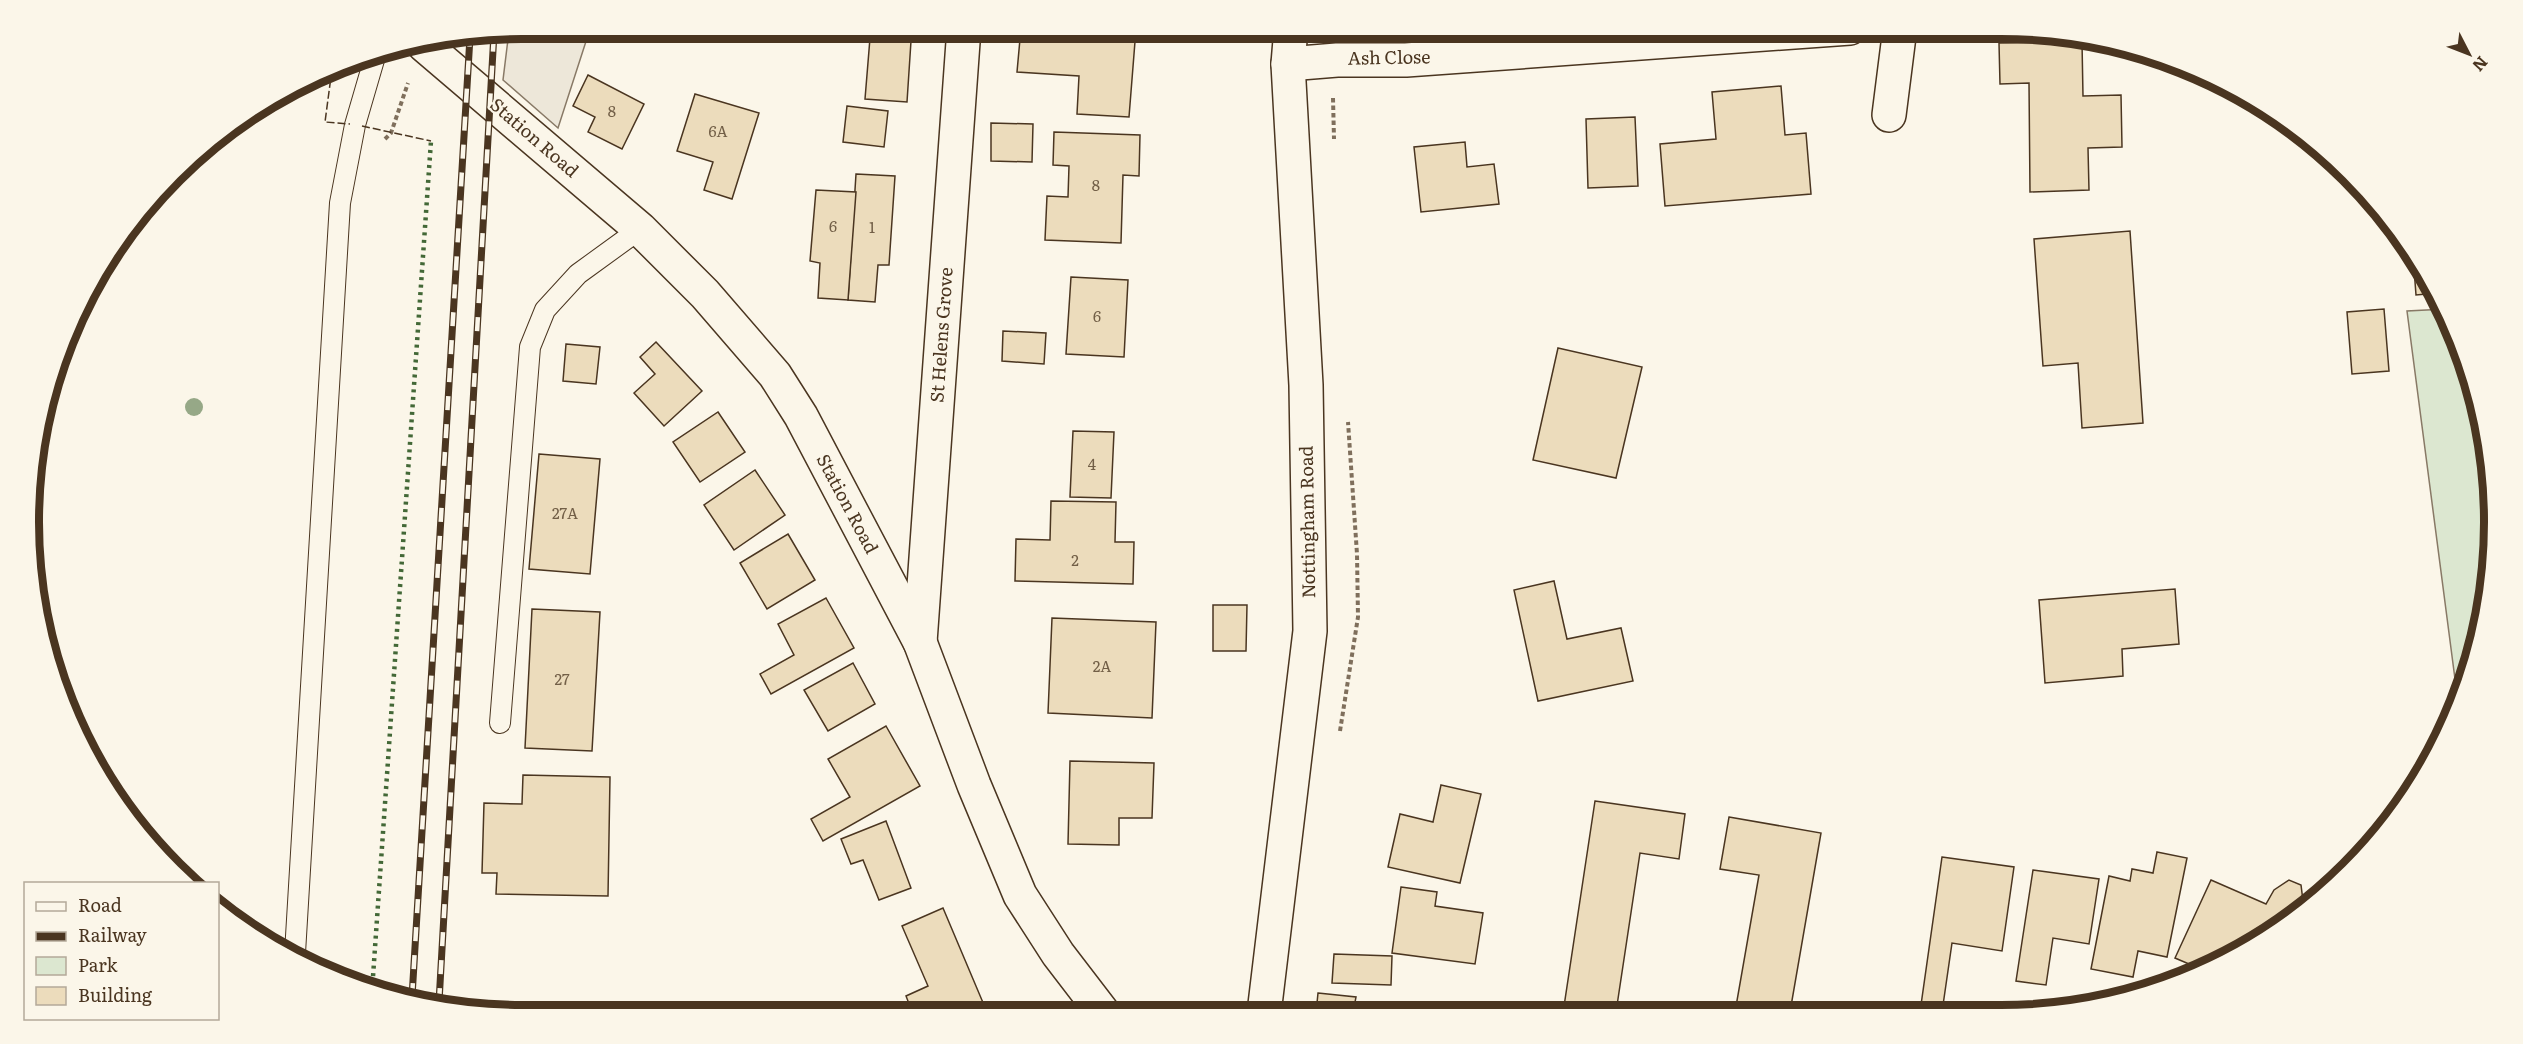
<svg xmlns="http://www.w3.org/2000/svg" width="2523" height="1044" font-family="Literata,serif">
	<rect width="100%" height="100%" fill="#fbf6e9"/>
	<path fill="#dce7d0" stroke="#887966" stroke-width="1.5" d="M2446,309L2478,394L2493,489L2490,586L2468,680L2458,702L2407,311Z"/>
	<path fill="#ede7d9" stroke="#887966" stroke-width="1.5" d="M522,28L590,29L558,128L503,80L509,31Z"/>
	<g fill="#ecdcbc" stroke="#4a3520" stroke-width="1.5">
		<path d="M866,28H927V34Z"/>
		<path d="M1021,28L1136,29L1129,117L1077,114L1079,76L1017,72Z"/>
		<path d="M870,38L911,41L907,102L865,99Z"/>
		<path d="M2082,42L2083,96L2121,95L2122,147L2088,148L2089,190L2030,192L2029,83L2000,84L1999,43Z"/>
		<path d="M588,75L644,104L622,149L588,132L595,117L573,106Z"/>
		<path d="M1781,86L1785,135L1806,133L1811,194L1665,206L1660,144L1716,139L1712,92Z"/>
		<path d="M695,94L759,113L732,199L704,190L713,162L677,151Z"/>
		<path d="M847,106L888,111L884,147L843,142Z"/>
		<path d="M1635,117L1638,186L1588,188L1586,119Z"/>
		<path d="M991,123L1033,124L1032,162L991,161Z"/>
		<path d="M1054,132L1140,135L1139,176L1123,175L1121,243L1045,240L1047,196L1068,197L1069,166L1053,165Z"/>
		<path d="M1465,142L1467,167L1494,164L1499,204L1421,212L1414,147Z"/>
		<path d="M856,174L895,176L889,265H878L875,302L848,300Z"/>
		<path d="M816,190L856,192L848,300L818,298L820,263L810,261Z"/>
		<path d="M2130,231L2143,423L2082,428L2078,363L2043,366L2034,239Z"/>
		<path d="M2413,255L2437,293L2416,295Z"/>
		<path d="M1071,277L1128,280L1124,357L1066,354Z"/>
		<path d="M2384,309L2389,371L2352,374L2347,312Z"/>
		<path d="M1003,331L1046,333L1044,364L1002,361Z"/>
		<path d="M656,342L702,391L664,426L634,393L655,374L640,357Z"/>
		<path d="M566,344L600,347L596,384L563,381Z"/>
		<path d="M1558,348L1642,367L1616,478L1533,460Z"/>
		<path d="M718,412L745,452L700,482L673,442Z"/>
		<path d="M1073,431L1114,432L1111,498L1070,497Z"/>
		<path d="M539,454L600,459L590,574L529,569Z"/>
		<path d="M755,470L785,515L734,550L704,505Z"/>
		<path d="M1051,501L1116,502L1115,542H1134L1133,584L1015,581L1016,539L1050,540Z"/>
		<path d="M788,534L815,580L767,609L740,563Z"/>
		<path d="M1554,581L1567,639L1621,628L1633,681L1538,701L1514,590Z"/>
		<path d="M2175,589L2179,644L2122,649L2123,676L2045,683L2039,600Z"/>
		<path d="M826,598L854,648L771,694L760,674L794,655L778,624Z"/>
		<path d="M1213,605H1247L1246,651H1213Z"/>
		<path d="M532,609L600,612L592,751L525,748Z"/>
		<path d="M1052,618L1156,622L1152,718L1048,713Z"/>
		<path d="M853,663L875,704L828,731L804,690Z"/>
		<path d="M886,726L920,786L823,841L811,819L850,797L828,759Z"/>
		<path d="M1070,761L1154,763L1152,818H1119V845L1068,844Z"/>
		<path d="M523,775L610,777L608,896L496,894L497,873H482L484,803L522,804Z"/>
		<path d="M1441,785L1481,794L1460,883L1388,867L1400,814L1433,822Z"/>
		<path d="M1595,801L1685,814L1679,859L1640,853L1616,1012L1563,1013Z"/>
		<path d="M1729,817L1821,833L1790,1012H1735L1759,875L1720,869Z"/>
		<path d="M886,821L911,888L879,900L863,860L851,864L841,839Z"/>
		<path d="M2157,852L2187,858L2167,957L2138,951L2133,977L2091,969L2109,876L2130,881L2132,869L2153,873Z"/>
		<path d="M1942,857L2014,867L2002,951L1952,943L1942,1012H1920Z"/>
		<path d="M2033,870L2099,879L2089,944L2053,938L2046,985L2016,981Z"/>
		<path d="M2211,880L2266,904L2274,890L2289,880L2301,885L2303,901L2299,910L2203,970L2175,958Z"/>
		<path d="M1401,887L1437,892L1435,906L1483,913L1475,964L1392,953Z"/>
		<path d="M943,908L984,1005L962,1014H913L906,996L928,986L902,926Z"/>
		<path d="M1334,954L1392,956L1391,985L1332,983Z"/>
		<path d="M1318,993L1356,997L1353,1013H1316Z"/>
	</g>
	<g fill="none" stroke-linecap="round" stroke-linejoin="round">
		<defs>
			<g id="service">
				<path d="M500,723L530,347L545,310L578,274L640,229"/>
				<path d="M295,953L340,203L355,125L376,53"/>
			</g>
			<g id="minor">
				<path d="M424,45L640,229L705,294L775,375L801,416L920,642L974,785L1020,895L1058,954L1104,1014"/>
				<path d="M1288,64L1337,60H1406L1850,28"/>
				<path d="M1889,115L1900,28"/>
				<path d="M920,642L964,28"/>
			</g>
			<path id="primary" d="M1264,1013L1310,631L1306,385L1288,64L1291,28"/>
		</defs>
		<use href="#service" stroke="#4a3520" stroke-width="22"/>
		<use href="#minor" stroke="#4a3520" stroke-width="36"/>
		<use href="#primary" stroke="#4a3520" stroke-width="36"/>
		<g stroke="#7f6f5c" stroke-width="4" stroke-dasharray="4.5 3" stroke-linecap="butt">
			<path d="M1333,98L1334,139"/>
			<path d="M385,139L391,133L408,83"/>
			<path d="M1340,731L1358,617L1357,554L1348,422"/>
		</g>
		<use href="#service" stroke="#fbf6e9" stroke-width="20"/>
		<use href="#minor" stroke="#fbf6e9" stroke-width="33"/>
		<use href="#primary" stroke="#fbf6e9" stroke-width="33"/>
		<defs>
			<g id="rail">
				<path d="M412,997L470,37"/>
				<path d="M439,1002L494,33"/>
			</g>
		</defs>
		<use href="#rail" stroke="#4a3520" stroke-width="7"/>
		<use href="#rail" stroke="#fbf6e9" stroke-width="4.5" stroke-dasharray="14" stroke-linecap="butt"/>
		<path stroke="#436837" stroke-width="4.5" stroke-dasharray="3 4.5" stroke-linecap="butt" d="M372,991L431,141"/>
		<g stroke="#4a3520" stroke-width="1.5" stroke-dasharray="8 3" stroke-linecap="butt">
			<path d="M332,69L325,122L350,124"/>
			<path d="M362,126L431,141"/>
		</g>
	</g>
	<circle fill="#96a887" cx="194" cy="407" r="9"/>
	<g text-anchor="middle" stroke-width="4.5" stroke-linejoin="round" paint-order="stroke">
		<g font-size="15" fill="#725f47">
			<text x="612" y="117">8</text>
			<text x="718" y="137">6A</text>
			<text x="1096" y="191">8</text>
			<text x="833" y="232">6</text>
			<text x="872" y="233">1</text>
			<text x="1097" y="322">6</text>
			<text x="1092" y="470">4</text>
			<text x="565" y="519">27A</text>
			<text x="1075" y="566">2</text>
			<text x="1102" y="672">2A</text>
			<text x="562" y="685">27</text>
		</g>
		<g font-size="18" fill="#4a3520" stroke="#fbf6e9">
			<text transform="translate(1389 58) rotate(-1)" y="6">Ash Close</text>
			<text transform="translate(534 138) rotate(41)" y="6">Station Road</text>
			<text transform="translate(942 335) rotate(-86)" y="6">St Helens Grove</text>
			<text transform="translate(847 504) rotate(62)" y="6">Station Road</text>
			<text transform="translate(1308 522) rotate(-91)" y="6">Nottingham Road</text>
		</g>
	</g>
	<path d="M0 0H2523V1044H0ZM522 39H2001A483 483 0 0 1 2484 522V522A483 483 0 0 1 2001 1005H522A483 483 0 0 1 39 522V522A483 483 0 0 1 522 39Z" fill="#fbf6e9" fill-rule="evenodd"/>
	<path fill="none" stroke="#4a3520" stroke-width="8" d="M522 39H2001A483 483 0 0 1 2484 522V522A483 483 0 0 1 2001 1005H522A483 483 0 0 1 39 522V522A483 483 0 0 1 522 39Z"/>
	<rect x="24" y="882" width="195" height="138" fill="#fbf6e9" stroke="#b4a999" stroke-width="1.5"/>
	<rect x="36" y="902" width="30" height="9" fill="#fbf6e9" stroke="#b4a999" stroke-width="1.5"/>
	<text x="78" y="912" font-size="18" fill="#4a3520">Road</text>
	<rect x="36" y="932" width="30" height="9" fill="#4a3520" stroke="#b4a999" stroke-width="1.5"/>
	<text x="78" y="942" font-size="18" fill="#4a3520">Railway</text>
	<rect x="36" y="957" width="30" height="18" fill="#dce7d0" stroke="#b4a999" stroke-width="1.5"/>
	<text x="78" y="972" font-size="18" fill="#4a3520">Park</text>
	<rect x="36" y="987" width="30" height="18" fill="#ecdcbc" stroke="#b4a999" stroke-width="1.5"/>
	<text x="78" y="1002" font-size="18" fill="#4a3520">Building</text>
	<g transform="translate(2469 54) rotate(132)" stroke="#fbf6e9" stroke-width="4.5" paint-order="stroke">
	<path d="M0-4.5L10 22L0 15L-10 22Z" fill="#4a3520"/>
	<text y="-9" font-size="16" font-weight="bold" text-anchor="middle" fill="#4a3520">N</text>
	</g>
</svg>
